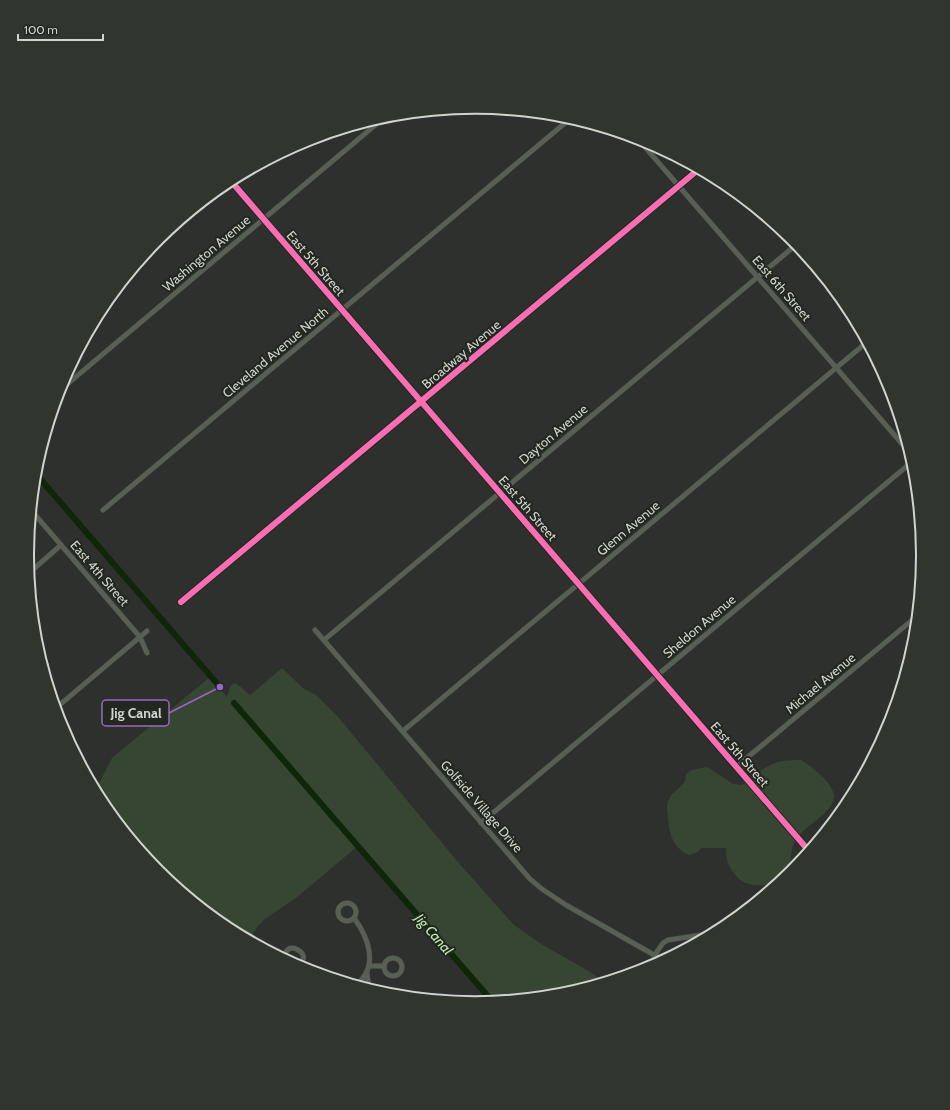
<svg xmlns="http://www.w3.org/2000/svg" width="950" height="1110" font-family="Cabin,sans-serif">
	<rect width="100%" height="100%" fill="#2d302c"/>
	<g fill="#374632">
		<path d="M282,668L304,689L316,695L339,718L458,862L513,924L538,942L592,973L604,982L562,994L491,1001L359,845L297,897L264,920L257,927L252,936L251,941L226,927L158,872L102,804L95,791L112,758L210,677L227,697L230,687L234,683C241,685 244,691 250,695Z"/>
		<path d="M801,760C812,767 832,782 834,795C836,809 810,824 801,833C798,837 793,844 792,849C790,860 792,872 781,879C772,886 753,887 743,882C737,878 730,869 728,863C726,858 726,853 726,848H701L698,852L689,855C668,846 669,826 667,806C670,791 680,790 685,781C686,779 685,776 686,774L692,770L707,767L733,784L742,785C754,775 767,764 782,761C788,760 795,760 801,760Z"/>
	</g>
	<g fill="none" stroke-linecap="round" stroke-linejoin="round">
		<g stroke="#102609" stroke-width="6">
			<path d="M35,473L220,687"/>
			<path d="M234,703L492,1001"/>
		</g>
		<defs>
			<g id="minor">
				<path d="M638,139L910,453"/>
				<path d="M230,180L809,851"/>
				<path d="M59,391L386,116"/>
				<path d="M31,510L140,637L147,653"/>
				<path d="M103,510L571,118"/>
				<path d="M29,573L61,545"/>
				<path d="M181,602L699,169"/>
				<path d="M315,630L530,879L542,889L566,905L663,960"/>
				<path d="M324,640L797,244"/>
				<path d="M56,708L147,631"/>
				<path d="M403,731L867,342"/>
				<path d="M736,767L917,616"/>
				<path d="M481,823L913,461"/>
				<circle cx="347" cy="912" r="9"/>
				<path d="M354,918C369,938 379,967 356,985"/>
				<path d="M654,956L663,943L668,940L714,933"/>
				<circle cx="393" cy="967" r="9"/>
				<path d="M286,960C281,935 319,956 296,965"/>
				<path d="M299,964L309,970"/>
				<path d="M369,966H384"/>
				<path d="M367,973L369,989"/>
			</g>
		</defs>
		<use href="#minor" stroke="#4a4d4a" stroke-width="5.5"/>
		<use href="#minor" stroke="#585f55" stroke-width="4.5"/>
		<defs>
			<g id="cycleway">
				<path d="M230,180L809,851"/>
				<path d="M181,602L699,169"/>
			</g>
		</defs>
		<use href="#cycleway" stroke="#222820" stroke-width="8"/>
		<use href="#cycleway" stroke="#f96db3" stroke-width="6"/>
	</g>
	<g text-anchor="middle" stroke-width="4" stroke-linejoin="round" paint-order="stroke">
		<g font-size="13" fill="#d0d4ce" stroke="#222820">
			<text transform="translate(206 253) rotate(-40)" y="5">Washington Avenue</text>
			<text transform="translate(316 263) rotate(49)" y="5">East 5th Street</text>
			<text transform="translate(782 288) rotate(49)" y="5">East 6th Street</text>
			<text transform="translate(275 352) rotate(-40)" y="5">Cleveland Avenue North</text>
			<text transform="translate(461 354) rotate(-40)" y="5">Broadway Avenue</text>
			<text transform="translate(553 434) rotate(-40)" y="5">Dayton Avenue</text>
			<text transform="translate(528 508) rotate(49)" y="5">East 5th Street</text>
			<text transform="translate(628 528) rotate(-40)" y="5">Glenn Avenue</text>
			<text transform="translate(100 573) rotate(49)" y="5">East 4th Street</text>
			<text transform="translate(699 626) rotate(-40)" y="5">Sheldon Avenue</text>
			<text transform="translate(820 683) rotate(-40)" y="5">Michael Avenue</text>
			<text transform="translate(740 754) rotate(49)" y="5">East 5th Street</text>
			<text transform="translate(482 806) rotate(49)" y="5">Golfside Village Drive</text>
		</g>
		<g font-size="14" font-style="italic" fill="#bdebb0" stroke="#222820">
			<text transform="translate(434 934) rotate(49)" y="5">Jig Canal</text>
		</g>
	</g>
	<path d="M0 0H950V1110H0ZM34 555a441 441 0 1 1 882 0a441 441 0 1 1-882 0Z" fill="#30362e" fill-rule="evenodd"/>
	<path fill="none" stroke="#d0d4ce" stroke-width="2" d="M34 555a441 441 0 1 1 882 0a441 441 0 1 1-882 0Z"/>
	<path fill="none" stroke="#9967c4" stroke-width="1.5" d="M220 687L169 713"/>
	<circle fill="#9967c4" stroke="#222820" stroke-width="1.5" cx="220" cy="687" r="4"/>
	<rect fill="#222820" stroke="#9967c4" stroke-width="1.5" x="102" y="700" width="67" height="26" rx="4"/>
	<g font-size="14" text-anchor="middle" font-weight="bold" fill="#d0d4ce">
		<text x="136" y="718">Jig Canal</text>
	</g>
	<path d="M18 34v6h85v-6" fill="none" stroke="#d0d4ce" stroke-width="2"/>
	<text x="24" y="34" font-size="12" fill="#d0d4ce" stroke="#222820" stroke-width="3" paint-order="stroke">100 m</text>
</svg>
